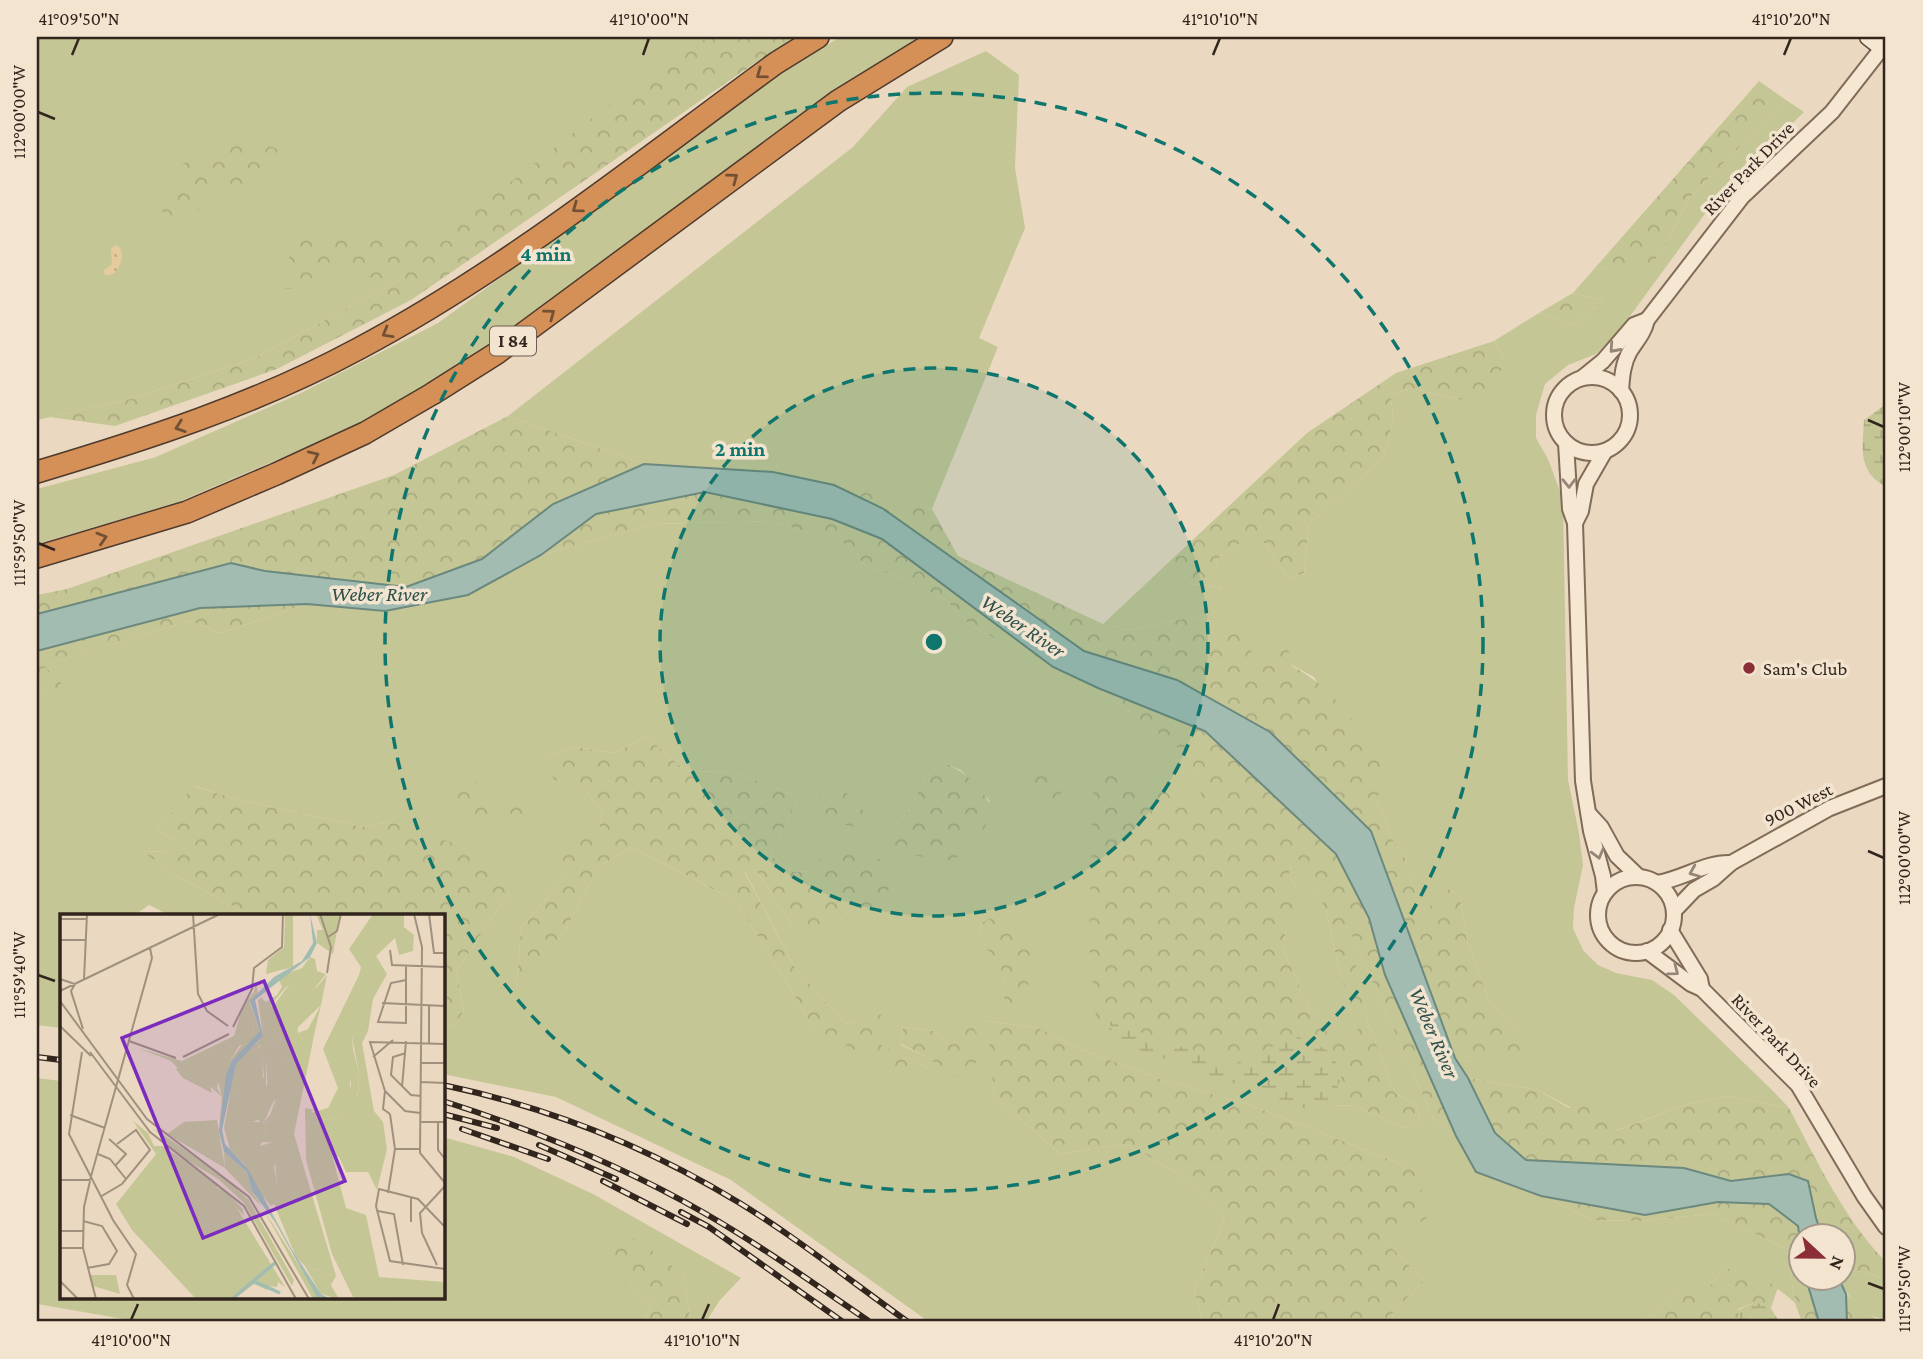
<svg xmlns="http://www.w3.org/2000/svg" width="1923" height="1359" font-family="'Crimson Pro',serif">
	<defs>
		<pattern id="forest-crowns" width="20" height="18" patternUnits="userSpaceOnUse" patternTransform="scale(1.75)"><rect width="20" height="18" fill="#c5c695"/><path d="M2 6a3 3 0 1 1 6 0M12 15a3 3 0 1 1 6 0" fill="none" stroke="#aaaa80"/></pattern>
		<pattern id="wetland-marsh" width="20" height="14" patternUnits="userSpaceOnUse" patternTransform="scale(1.75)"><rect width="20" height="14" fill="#c5c695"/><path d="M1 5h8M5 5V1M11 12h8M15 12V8" fill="none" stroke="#aaaa80"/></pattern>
		<pattern id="sand-dots" width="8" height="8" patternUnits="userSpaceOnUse" patternTransform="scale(1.75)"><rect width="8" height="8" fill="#e4cb9e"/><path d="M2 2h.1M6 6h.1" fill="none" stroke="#c4ae88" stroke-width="1.8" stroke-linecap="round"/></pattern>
	</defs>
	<rect width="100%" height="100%" fill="#ead9c0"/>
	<g fill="#c5c695" fill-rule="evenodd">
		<path d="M37,37H748L402,279L255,358L127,400L37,420Z"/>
		<path d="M840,37H920L815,103L498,345L358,425L178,502L37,544V489L156,457L303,392L438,323L788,69Z"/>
		<path d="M986,51L1019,75L1015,168L1025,228L979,338L998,347L932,509L773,472L644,464L508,416L853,147L907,87Z"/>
		<path d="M1786,100L1804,112L1718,196L1619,331L1596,354L1568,365L1545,384L1536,415V438L1548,459L1563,499L1568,780L1579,833L1583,865L1574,908L1573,928L1583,950L1598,965L1616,973L1652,980L1674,995L1773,1091L1789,1108L1728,1096L1689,1104L1614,1131L1538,1090L1468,1078L1455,1058L1474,1063L1520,1030L1489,1001L1467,941L1460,897L1449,889L1422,915L1404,855L1392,839L1377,800L1314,677L1264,650L1274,667L1254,662L1219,635L1206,630L1204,615L1128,630L1103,624L1169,562L1192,584L1223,588L1216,560L1240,543H1265L1288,579L1304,573L1309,524L1384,457L1393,420L1391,395L1411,388L1460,400L1506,362L1494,341L1539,313L1572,326L1603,301L1573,293L1594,269L1650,265L1665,247L1690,197Z"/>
		<path d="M772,521L845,544L865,565L909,581L947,601L969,624L1001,642L1023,662L1053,667L1098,688L1190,757L1205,805L1094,770L1331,1105L1356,1106L1405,1128L1420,1121L1416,1105L1395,1093L1368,1022L1345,919L1433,1118L1456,1136L1476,1172L1541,1196L1592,1220L1640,1221L1712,1214L1787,1249L1795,1303C1772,1282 1755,1275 1724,1268L1710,1286H1680L1644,1322H1391L1393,1312L1424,1281L1386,1242L1414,1169L1250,1105L1160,1079L1080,1049L1038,1028L988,1021L994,1096L1060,1154L1127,1144L1177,1173L1225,1219L1194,1291L1203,1322H929L731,1180L556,1097L443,1074V1020L454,1026L464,1011L456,972L510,891L390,822L363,827L233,798L195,786L157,830L174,840L168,851L144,852L177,876L251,916H171L149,905L133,916H61V1028L37,1025V684L53,699L42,665L190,621L220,633L307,604L385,611L468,595L541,555L652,524ZM647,737L687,772L730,771L799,797L770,855L793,872L814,871L796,931L755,869L745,872L795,968L846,1024L881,1015L875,1043L933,1070L814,1028L736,901L631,847L598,867L565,931L516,988L521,928L567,875L599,831L602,812L582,786L545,758L576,747L613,753ZM942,762L961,770L990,801L948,836L974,850L886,837L913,805L924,778ZM979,925L1033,973L1003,1002C1007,974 1001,961 980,941ZM903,1027L933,1031L949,1045L959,1040L927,1057L901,1045Z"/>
		<path d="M1296,853L1326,910L1339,970L1362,1041L1311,1013L1283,949L1286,929L1299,894L1289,873Z"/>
		<path d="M37,1078L61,1081V1298H443V1137L514,1157L593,1194L741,1278L720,1300L706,1322H690L684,1275L628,1284L651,1302L644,1322H141L37,1304Z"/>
		<path d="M1843,1268L1876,1275L1886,1282V1320C1865,1317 1847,1297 1839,1279L1842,1278Z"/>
	</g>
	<g fill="url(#forest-crowns)" fill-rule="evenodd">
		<path d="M711,37H797L755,63L411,300L277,369L115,426L50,417L127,400L255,358L400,280L365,277L334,253L321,288L273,289L299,238L450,230L677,51Z"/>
		<path d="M1759,81L1786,100L1690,197L1665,247L1650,266L1594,269Z"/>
		<path d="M247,137L285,152L280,168L237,191L222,178L215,181L209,206L172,221L160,209L182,164Z"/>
		<path d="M1573,293L1603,301L1572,326L1539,313Z"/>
		<path d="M1494,341L1506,362L1492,385L1460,400L1411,388L1391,395L1393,420L1384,457L1309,524L1304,573L1288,579L1265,543H1240L1216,560L1224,588L1192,584L1169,562L1307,433L1396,373Z"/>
		<path d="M508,416L644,464L553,504L482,559L405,587L265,571L231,563L37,614V595L67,589L394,475Z"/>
		<path d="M834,485L932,509L958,556L1103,624L1128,630L1204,615L1206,630L1219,635L1233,626L1247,634L1254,662L1273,666L1264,651L1274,645L1288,649L1292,666C1337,689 1358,728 1385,769L1377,800L1392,839L1404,855L1422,914L1449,889L1460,897L1467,941L1489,1001L1520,1030V1052L1474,1063L1455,1058L1371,831L1177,680L1084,651L882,508Z"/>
		<path d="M705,492L832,519L882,539L1053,667L1023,663L1001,642L969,624L947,601L909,581L865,565L845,544L772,521L652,524L541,555L596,514Z"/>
		<path d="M307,604L220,633L190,621L43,665L68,690L63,701L53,699L37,684V651L200,608Z"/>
		<path d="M1098,688L1205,731L1336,854L1369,918L1385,975L1456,1136L1433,1118L1347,924L1368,1022L1395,1093L1416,1105L1420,1121L1405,1128L1356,1106L1331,1105L1241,1085L1128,1045L1096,1019L1089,944L1094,770L1204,804L1190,757ZM1296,854L1326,910L1339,970L1361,1040L1311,1013L1283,949L1286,929L1299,920V894L1289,873Z"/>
		<path d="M647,737L687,772L730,771L799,797L770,855L793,872L814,871L824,849L848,842L887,863L891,886L873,912L796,931L755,869L745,873L795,968L846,1024L882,1014L876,1043L935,1071H894L814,1028L736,901L631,847L598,867L565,931L516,989L521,928L567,875L556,838L599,831L602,812L582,786L554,780L545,758L576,747L613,753Z"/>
		<path d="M942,762C964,771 989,790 992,815L983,830L949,836L975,850L949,860L902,854L886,837L913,805L924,778Z"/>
		<path d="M1049,764L1066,779L1056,806L1035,803L1025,784L1038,765Z"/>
		<path d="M459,777L477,782L481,795L502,809L509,805V795L521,797L530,808L521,822H500L486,814L477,821L460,818L451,788Z"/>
		<path d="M194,786L233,798L363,827L390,822L485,854L510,891L456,972L464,1011L454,1026L443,1020V916H251L177,876L143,852L168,851L174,840L157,830Z"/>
		<path d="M832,788L849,794L866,814L857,827L829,822L819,796Z"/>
		<path d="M990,918L1022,931L1031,944L1033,973L1020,1004L1003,1003C1007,974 1001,962 980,942L979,925Z"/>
		<path d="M951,1017L971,1023L981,1042L978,1059L967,1075L954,1076L927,1057L901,1044L903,1027L933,1031L949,1045L958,1041Z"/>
		<path d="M987,1021L1038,1028L1080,1049L1160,1079L1250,1105L1414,1169L1430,1216L1387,1243L1424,1281L1393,1312L1391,1322H1203L1194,1291L1225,1219L1177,1173L1127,1144L1060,1154L994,1096Z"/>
		<path d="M1468,1078L1538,1090L1569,1108L1602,1097L1615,1116V1131L1689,1104L1728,1096L1789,1108C1817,1161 1844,1219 1886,1262V1282L1876,1275L1843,1268L1842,1236H1822L1816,1218L1789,1174L1731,1181L1684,1168L1526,1160L1495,1133Z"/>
		<path d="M1541,1196L1645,1215L1718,1202L1769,1204L1798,1226L1800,1278L1806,1279L1819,1322H1802L1795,1303L1787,1249L1712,1214L1640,1221L1592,1220Z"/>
		<path d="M614,1235L635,1238L684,1275L690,1322H644L651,1302C629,1285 614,1276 605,1249Z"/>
		<path d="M1724,1268L1752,1274L1778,1287L1771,1308L1756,1302L1738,1309L1740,1322H1644L1680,1286H1710Z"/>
		<path d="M1846,1294L1876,1319L1886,1320V1322H1847Z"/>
	</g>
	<g fill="url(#wetland-marsh)">
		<path d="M1886,404V430L1882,456L1886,462V477L1883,485C1857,470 1863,445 1864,420Z"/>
		<path d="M1109,1021L1232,1065L1296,1036L1327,1050L1343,1072L1327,1116L1116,1042Z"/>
		<path d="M1756,1302L1771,1308L1779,1322H1740L1738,1310Z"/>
	</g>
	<path fill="url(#sand-dots)" d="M117,245C126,253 121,265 115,273L106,276L103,271L112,264L111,248Z"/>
	<g fill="#a2bcb2" stroke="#6b897e" stroke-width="2">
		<path d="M644,464L773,472L834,485L882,508L1084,651L1177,680L1270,732L1371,831L1455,1058L1468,1078L1495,1133L1526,1160L1684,1168L1731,1181L1789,1174L1808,1181L1816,1218L1822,1236H1800V1240L1798,1226L1769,1204L1718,1202L1645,1215L1541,1196L1476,1172L1456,1136L1385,975L1369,918L1336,854L1205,731L1098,688L1053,667L882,539L832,519L705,492L596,514L541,555L468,595L385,611L307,604L200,608L37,651V614L231,563L265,571L406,587L482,559L553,504Z"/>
		<path d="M1806,1279H1839L1846,1294L1847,1322H1819Z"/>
	</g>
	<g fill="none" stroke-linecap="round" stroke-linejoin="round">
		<defs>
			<g id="tertiary">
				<circle cx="1592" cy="415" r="38"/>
				<path d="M1582,378L1603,361L1634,325L1647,320"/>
				<path d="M1621,391C1622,376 1623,363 1630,351C1637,340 1644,333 1647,320L1742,197L1832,112L1882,48"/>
				<path d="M1566,443L1570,509L1575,523L1583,781L1591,831L1603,876L1605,893"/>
				<path d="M1575,523L1581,511L1586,484L1605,451"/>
				<path d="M1590,815L1601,827L1617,856L1639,877"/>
				<circle cx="1636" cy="915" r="38"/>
				<path d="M1657,883C1683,879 1705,862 1731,863"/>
				<path d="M1674,911L1694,890L1713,879L1731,863L1830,808L1886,786"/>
				<path d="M1670,930L1700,979L1702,989"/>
				<path d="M1647,951L1691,984L1702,989L1798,1085L1864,1196L1886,1227"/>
			</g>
			<path id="secondary" d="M1868,37L1886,51"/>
			<g id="motorway">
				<path d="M37,472C147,439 256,404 358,349C507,270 640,162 776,63L818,37"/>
				<path d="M37,557L187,512L276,474L365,433L432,394L497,353L838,101L942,37"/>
			</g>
		</defs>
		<use href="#tertiary" stroke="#816b59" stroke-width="18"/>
		<use href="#secondary" stroke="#634c3d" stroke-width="19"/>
		<use href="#motorway" stroke="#4f3a2e" stroke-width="24"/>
		<use href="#tertiary" stroke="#f5e7d2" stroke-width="14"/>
		<use href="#secondary" stroke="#f5e7d2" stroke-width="16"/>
		<use href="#motorway" stroke="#d49056" stroke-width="21"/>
		<defs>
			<g id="rail">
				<path d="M37,1057L61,1060"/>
				<path d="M443,1085C548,1107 646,1146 738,1202C797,1238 852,1282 908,1322"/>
				<path d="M443,1101C534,1130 623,1166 706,1214C763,1247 816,1285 870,1322"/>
				<path d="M443,1114L497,1128"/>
				<path d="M462,1129L548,1159"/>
				<path d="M539,1145L616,1179"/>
				<path d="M603,1181L687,1224"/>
				<path d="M681,1212L709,1227L843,1322"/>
			</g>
		</defs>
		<use href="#rail" stroke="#32251d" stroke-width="6"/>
		<use href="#rail" stroke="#f2e4cf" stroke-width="3.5" stroke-dasharray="10" stroke-linecap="butt"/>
	</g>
	<defs><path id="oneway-chevron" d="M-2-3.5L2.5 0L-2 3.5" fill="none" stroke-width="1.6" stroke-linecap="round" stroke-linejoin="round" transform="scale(1.75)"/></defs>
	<g stroke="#735034">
		<use href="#oneway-chevron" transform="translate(761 74) rotate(144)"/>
		<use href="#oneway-chevron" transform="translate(733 178) rotate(-37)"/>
		<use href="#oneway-chevron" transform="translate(577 208) rotate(144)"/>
		<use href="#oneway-chevron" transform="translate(550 314) rotate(-37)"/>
		<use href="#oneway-chevron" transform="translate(387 333) rotate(150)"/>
		<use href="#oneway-chevron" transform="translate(180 427) rotate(161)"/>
		<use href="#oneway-chevron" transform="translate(314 456) rotate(-25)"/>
		<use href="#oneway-chevron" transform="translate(102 538) rotate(-17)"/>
	</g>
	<g stroke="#948678">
		<use href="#oneway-chevron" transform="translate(1614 348) rotate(132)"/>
		<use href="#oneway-chevron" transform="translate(1569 483) rotate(89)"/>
		<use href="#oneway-chevron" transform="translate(1598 854) rotate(75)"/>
		<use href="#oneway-chevron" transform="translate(1694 872) rotate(157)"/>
		<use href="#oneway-chevron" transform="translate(1674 971) rotate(37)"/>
	</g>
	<path fill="none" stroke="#32251d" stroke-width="2.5" d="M72,55L79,38M643,55L649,38M1213,55L1220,38M1784,55L1791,38M38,112L55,119M1868,420L1884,427M38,543L55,550M1868,851L1884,858M38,975L55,981M1868,1283L1884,1289M131,1320L138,1304M702,1320L709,1304M1273,1320L1279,1304"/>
	<circle cx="934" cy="642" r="274" fill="#0f766e" fill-opacity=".12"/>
	<g fill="none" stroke="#0f766e" stroke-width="3.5" stroke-dasharray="12 9">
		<circle cx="934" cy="642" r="274"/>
		<circle cx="934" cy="642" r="549"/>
	</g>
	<circle fill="#8b2e38" stroke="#f2e4cf" stroke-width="2.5" cx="1749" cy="668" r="7"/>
	<g text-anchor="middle" stroke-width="7" stroke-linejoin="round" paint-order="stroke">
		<rect fill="#f2e4cf" stroke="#6c5e52" stroke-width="2" x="490" y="326.5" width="46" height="29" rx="5"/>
		<g font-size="18" font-weight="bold" fill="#32251d">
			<text x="513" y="347">I 84</text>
		</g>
		<g font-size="19" fill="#32251d" stroke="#f2e4cf">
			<text transform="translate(1748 168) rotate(-46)" y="7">River Park Drive</text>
			<text transform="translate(1798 804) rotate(-27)" y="7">900 West</text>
			<text transform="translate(1777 1040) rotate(47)" y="7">River Park Drive</text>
		</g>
		<g font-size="19" fill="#32251d" stroke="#f2e4cf" text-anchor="start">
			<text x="1763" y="675">Sam's Club</text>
		</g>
		<g font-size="21" font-style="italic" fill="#2d504b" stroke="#f2e4cf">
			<text x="379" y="601">Weber River</text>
			<text transform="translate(1023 626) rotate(34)" y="7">Weber River</text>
			<text transform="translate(1434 1033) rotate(67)" y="7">Weber River</text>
		</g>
	</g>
	<g transform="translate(60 914)">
		<rect width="385" height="385" fill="#ead9c0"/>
		<path d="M225,1H233V53L206,60L208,46L224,33ZM267,61L261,91L228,123L206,128V173L218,146H227L242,134L248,117H255L234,220L276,362L245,352L236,343L214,290L211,292L200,279L185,251L170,235L164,214L172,169L176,165L178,178L204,163L201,131L182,146L203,122L198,86L203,83L202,85L212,94L228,72L234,76L231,80L256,74ZM215,184L216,196L206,210L205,223L216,227L197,233L193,208L206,202L203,210ZM229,234L225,272L217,271L214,252ZM183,92L193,109L194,126L179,132L159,164L157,174L162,183L143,166L126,163L111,147L78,134L122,147L174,122ZM293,135L299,159L298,179L291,177V168L278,143V139ZM245,194L255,196L252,197L247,209L251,202L268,206L284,201L270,227L272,241L286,294L306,301L319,363L385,368V385L293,383L272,340L246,246ZM157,206L165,254L107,220L124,208ZM93,214L158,258L188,285L234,366L232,372L184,289L158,265L117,240ZM101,234L170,283L225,373L218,368L217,373L207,372V376L194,370L174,385H136L72,316L56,290ZM29,361H56L60,380L33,372Z" fill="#c5c695" fill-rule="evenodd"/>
		<path d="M313,0L344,1V13L354,21L353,37L339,41L335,24L316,42L327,60L313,85L308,117L292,123L293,135L287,140L278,139L288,150L291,177L298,179L295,189L284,201L268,206L252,202L246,209L247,200L268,194L278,174L263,135L299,61L301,53L289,35ZM250,43L255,45L257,57L266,60L255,74L229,82L234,76L227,72L210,92L221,93L206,96L202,85L206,88L217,81L222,73L218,63L242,54ZM196,66L198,80L190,89L200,117L194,126L193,109L183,92L194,78ZM261,91L255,117L248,118L243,134L227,146H218L215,159L219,166L208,179L205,128L228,123L237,112L238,119L248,115ZM189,122L192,129L172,147L159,217L162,183L157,163ZM200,125L186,142L202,131L203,168L177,178L176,166L169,181L176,149ZM120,153L126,163L148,165L152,179L123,164L116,155ZM214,179L216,196L206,210L205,223L224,229L202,228L199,236L193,226L192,208H200L195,201L198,194L207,202L202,210L210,201L215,187L209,180ZM73,207L88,219L94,232H103L157,269L183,295L184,302L157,272L156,279L162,284L155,283L148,268L106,238L104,245L101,234L96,240ZM214,234H231L226,274L217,271ZM164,238L187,258L192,277L260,385H253L202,293L165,254ZM245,352L276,362L271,371L279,385L261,380Z" fill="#c5c695"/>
		<path d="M256,0H280L273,40L257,29V16H263ZM308,117L302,129L314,197L323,208L327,235L317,276L308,258H286L279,243L272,241L269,227L278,206L298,181L299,159L292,123Z" fill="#c5c695"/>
		<path d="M250,0L257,29L250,43L195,86L203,122L176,150L162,216L165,230L188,255L232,336L261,380L270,385L257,383L215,308L192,277L187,258L164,238L159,217L166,161L172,147L200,117L190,87L214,63L242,47L253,29Z" fill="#a2bcb2"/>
		<path fill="none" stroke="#a2bcb2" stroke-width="3.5" d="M193,367L220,379M172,385L215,349"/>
		<path fill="none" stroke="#a0917f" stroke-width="2" d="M39,0H61M133,0L138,80L147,97L168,112M260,0L271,33L267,59M354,0L362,33L360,239L385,269M369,0L374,39H385M0,5H26M268,23L277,17L281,0M0,26H25M330,36L332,51L385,53M346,52V109L318,108L331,69L346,66M0,65L15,70L11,77L23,115M24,65L27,0M0,77L160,0M0,87L87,205L189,283L249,385M322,89L385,92M369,92V130M0,112L31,142M173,113L192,75L194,54L222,33L223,0M69,127L116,144M22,138L9,220L53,306L76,340L67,371L74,385M30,138L90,218L184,292L236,385M346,139L333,143L331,161L351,181L361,182M123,143L169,120M313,143L333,126M361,149H385M361,168L385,169M342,173L346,127M325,177L345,197L360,199M330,200L323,195L325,177L310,128L385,130M10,201L45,214M360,208H385M378,208V236L385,245M49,225L66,240L55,252M335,235H360M38,240L50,245L66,265M0,266H30M30,266L92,44L90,34M30,267L24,293L23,334L36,385M328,279L335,235L330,200M40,283L62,270L90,236L76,216L57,230M318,297L334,300L343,351M23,307L42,312L57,337L49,350L27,354M351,308V283M385,313L358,285L319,275L316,292L330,347L385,355M0,317H23M0,334H23M377,351L362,319L360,299L385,272M0,367L18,385"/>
		<path fill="#7b2cbf" fill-opacity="0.15" stroke="#7b2cbf" stroke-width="3.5" d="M204,67L285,267L143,324L62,124Z"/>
		<rect width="385" height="385" fill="none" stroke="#32251d" stroke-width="3.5"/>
	</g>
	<circle cx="934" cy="642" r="10" fill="#0f766e" stroke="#f2e4cf" stroke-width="3.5"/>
	<g font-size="21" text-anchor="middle" font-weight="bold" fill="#0f766e" stroke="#f2e4cf" stroke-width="7" stroke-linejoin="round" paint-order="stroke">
		<text x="546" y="261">4 min</text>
		<text x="740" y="456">2 min</text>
	</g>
	<rect width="1923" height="1359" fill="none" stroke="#f2e4cf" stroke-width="77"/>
	<g transform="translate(1822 1257) rotate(112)"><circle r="33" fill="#f2e4cf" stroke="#a59888" stroke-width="2"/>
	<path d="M0-5L12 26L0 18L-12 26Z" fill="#8b2e38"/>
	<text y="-10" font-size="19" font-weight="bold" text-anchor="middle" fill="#32251d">N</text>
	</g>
	<rect x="38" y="38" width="1846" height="1282" fill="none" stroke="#32251d" stroke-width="2.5"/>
	<g font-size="18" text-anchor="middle" fill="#32251d">
		<text x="79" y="25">41°09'50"N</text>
		<text x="649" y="25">41°10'00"N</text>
		<text x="1220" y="25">41°10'10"N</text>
		<text x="1791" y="25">41°10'20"N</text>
		<text transform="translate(19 112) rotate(-90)" y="6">112°00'00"W</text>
		<text transform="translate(1904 427) rotate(-90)" y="6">112°00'10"W</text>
		<text transform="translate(19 543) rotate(-90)" y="6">111°59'50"W</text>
		<text transform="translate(1904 858) rotate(-90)" y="6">112°00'00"W</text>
		<text transform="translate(19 975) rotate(-90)" y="6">111°59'40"W</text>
		<text transform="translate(1904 1289) rotate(-90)" y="6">111°59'50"W</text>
		<text x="131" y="1346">41°10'00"N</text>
		<text x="702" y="1346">41°10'10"N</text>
		<text x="1273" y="1346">41°10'20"N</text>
	</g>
</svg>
